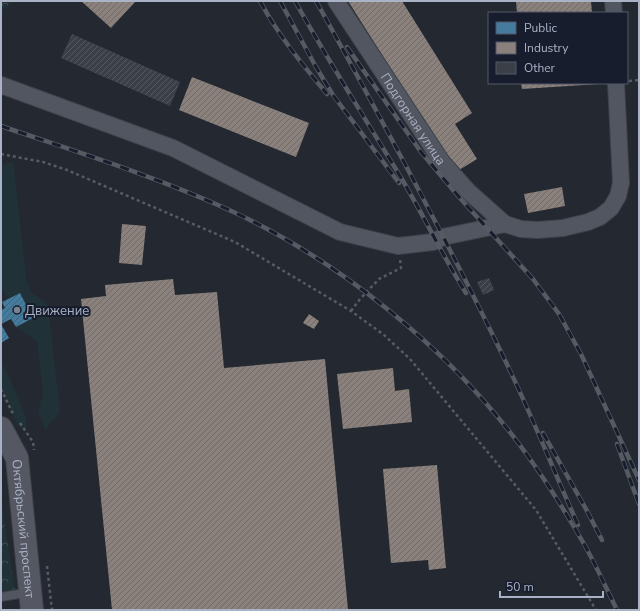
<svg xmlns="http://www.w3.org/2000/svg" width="640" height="611" font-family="'Nunito Sans',sans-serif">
	<defs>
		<pattern id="forest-crowns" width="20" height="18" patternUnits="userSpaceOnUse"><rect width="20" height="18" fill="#203237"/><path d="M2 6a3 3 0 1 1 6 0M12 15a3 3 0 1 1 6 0" fill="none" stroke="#3e4d52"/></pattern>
		<pattern id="public-hatch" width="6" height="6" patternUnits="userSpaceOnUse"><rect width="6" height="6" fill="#457b9d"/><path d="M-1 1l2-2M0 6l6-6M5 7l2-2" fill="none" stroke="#3f627b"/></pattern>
		<pattern id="industry-hatch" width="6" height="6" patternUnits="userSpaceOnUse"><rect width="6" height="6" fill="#8a817c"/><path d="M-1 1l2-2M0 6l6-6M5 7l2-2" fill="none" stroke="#706a68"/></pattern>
		<pattern id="building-hatch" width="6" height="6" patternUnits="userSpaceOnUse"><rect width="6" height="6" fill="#3b3f48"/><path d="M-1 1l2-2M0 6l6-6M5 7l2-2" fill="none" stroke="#555861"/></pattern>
	</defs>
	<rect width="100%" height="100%" fill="#232831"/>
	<g fill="#203237">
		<path d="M13,161L27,284L30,286L31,292L48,305L60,412L45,430L38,411L43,394L37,341L16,327L33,318L20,293L8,299L1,288V166Z"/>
		<path d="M1,361L10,379L26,417V431L18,426L1,389Z"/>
	</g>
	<g fill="url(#forest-crowns)">
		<path d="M1,1H13L1,11Z"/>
		<path d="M1,501L15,589L1,592Z"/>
	</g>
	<path fill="url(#public-hatch)" d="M20,293L33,318L16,327L11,319L1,324L9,338L1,343V310L5,308L2,302Z"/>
	<g fill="url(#industry-hatch)">
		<path d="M81,1H136L111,28Z"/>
		<path d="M348,1H402L472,113L455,124L477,159L456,172Z"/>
		<path d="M516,1H591L592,13H517Z"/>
		<path d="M192,77L309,123L296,157L179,110Z"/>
		<path d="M521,83H598L599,84L522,89Z"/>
		<path d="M562,187L565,206L528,213L524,194Z"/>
		<path d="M122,224L146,226L142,265L119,263Z"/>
		<path d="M173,279L175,295L217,292L224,368L325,359L348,610H112L81,299L106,296L105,285Z"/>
		<path d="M309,314L319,321L314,329L303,323Z"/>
		<path d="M393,368L395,391L409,389L412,422L343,429L337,374Z"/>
		<path d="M437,465L446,568L429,570L428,560L391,563L383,469Z"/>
	</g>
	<g fill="url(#building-hatch)">
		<path d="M72,34L180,82L170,106L61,58Z"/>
		<path d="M489,278L494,290L483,295L477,282Z"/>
	</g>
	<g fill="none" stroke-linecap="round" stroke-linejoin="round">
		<defs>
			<path id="service" d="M1,597L30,592"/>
			<g id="minor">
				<path id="s1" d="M336,1L442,162L469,192L505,224"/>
				<path d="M613,1L614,13"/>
				<path d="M1,85L173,148L340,232L398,246L433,242L443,237L505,224L521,229L538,230L563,228L588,222L600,217L611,208L618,196L621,183L616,83"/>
			</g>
			<g id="primary">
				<path id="s2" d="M1,428L17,458L32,610"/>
			</g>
		</defs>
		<use href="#service" stroke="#3f424a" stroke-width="10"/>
		<use href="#minor" stroke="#3f424a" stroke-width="18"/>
		<use href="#primary" stroke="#40454e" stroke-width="24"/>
		<g stroke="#565b64" stroke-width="2.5" stroke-dasharray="3 3" stroke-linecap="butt">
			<path d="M629,81L639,80"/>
			<path d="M1,154L43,162L67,170L235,242L351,311L384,335L410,359L536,510L596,610"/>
			<path d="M351,311L360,299L379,279L401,268L400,259"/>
			<path d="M1,389L14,416"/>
			<path d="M20,423L33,442L34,450"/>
			<path d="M47,566L52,610"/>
		</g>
		<use href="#service" stroke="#525660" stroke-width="8"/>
		<use href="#minor" stroke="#525660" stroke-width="16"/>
		<use href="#primary" stroke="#555862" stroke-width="22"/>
		<defs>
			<g id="rail">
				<path d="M260,1C278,35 302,64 327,94"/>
				<path d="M280,1L316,67L333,95L399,183"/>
				<path d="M295,1C328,61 365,118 400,176C423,214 442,255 466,293"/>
				<path d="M316,1C381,118 445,236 503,356C530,411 553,469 578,525"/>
				<path d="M347,47L421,152L459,197L533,279L559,314L581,354L639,480"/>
				<path d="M1,126C77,152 154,176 227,209C339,260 449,349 522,448C545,479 565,511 584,544C596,565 606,588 617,610"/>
				<path d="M543,433L586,509L602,540"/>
				<path d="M617,444L639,504"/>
			</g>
		</defs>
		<use href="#rail" stroke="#565a63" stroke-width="4.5"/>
		<use href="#rail" stroke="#171d2c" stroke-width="3" stroke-dasharray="9" stroke-linecap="butt"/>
	</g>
	<circle fill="#7b8291" stroke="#171d2c" stroke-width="1.5" cx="17" cy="310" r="4"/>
	<g text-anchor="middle" stroke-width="4" stroke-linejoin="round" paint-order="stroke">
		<g font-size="13" fill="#aab2c5" stroke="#171d2c">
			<text dy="5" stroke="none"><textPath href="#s1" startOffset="141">Подгорная улица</textPath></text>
			<text dy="5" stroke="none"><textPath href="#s2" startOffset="105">Октябрьский проспект</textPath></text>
		</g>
		<g font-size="13" fill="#aab2c5" stroke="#171d2c" text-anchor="start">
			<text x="25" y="315">Движение</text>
		</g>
	</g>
	<rect width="640" height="611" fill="none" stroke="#aab2c5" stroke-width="4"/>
	<rect x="488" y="12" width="140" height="72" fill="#171d2c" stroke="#525969"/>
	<rect x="496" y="22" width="20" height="12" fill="#457b9d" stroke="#525969"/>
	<text x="524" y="32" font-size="12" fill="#aab2c5">Public</text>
	<rect x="496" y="42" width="20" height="12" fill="#8a817c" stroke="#525969"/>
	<text x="524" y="52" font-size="12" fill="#aab2c5">Industry</text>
	<rect x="496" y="62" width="20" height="12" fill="#3b3f48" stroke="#525969"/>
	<text x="524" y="72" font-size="12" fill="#aab2c5">Other</text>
	<path d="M500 591v6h103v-6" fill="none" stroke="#aab2c5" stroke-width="2"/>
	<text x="506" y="591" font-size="12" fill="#aab2c5" stroke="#171d2c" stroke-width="3" paint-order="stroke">50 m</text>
</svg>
